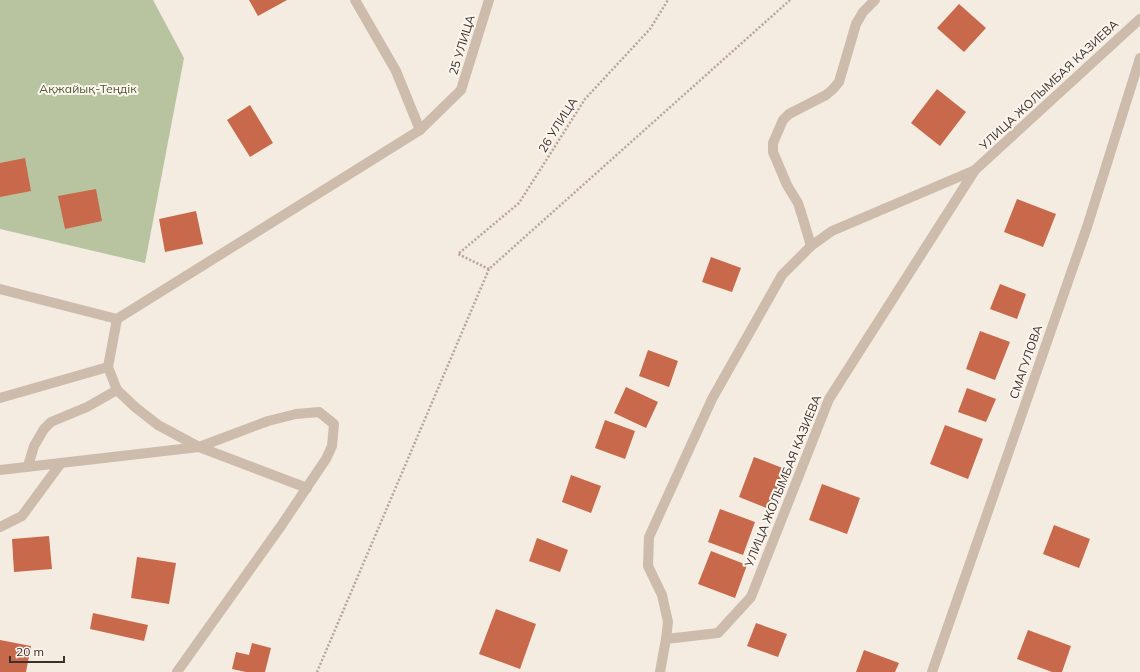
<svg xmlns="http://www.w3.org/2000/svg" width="1140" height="672" font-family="Mulish,sans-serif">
	<rect width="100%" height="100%" fill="#f4ebe1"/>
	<path fill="#b8c4a0" d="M0,0H153L184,58L145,263L0,229Z"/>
	<g fill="#c8694b">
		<path d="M249,0H287L258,16Z"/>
		<path d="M959,4L986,28L964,52L937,28Z"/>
		<path d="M937,89L966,112L940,146L911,123Z"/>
		<path d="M250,105L273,143L250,157L227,120Z"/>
		<path d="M25,158L31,191L0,197V163Z"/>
		<path d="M96,189L102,221L65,229L58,196Z"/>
		<path d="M1017,199L1056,214L1043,247L1004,232Z"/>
		<path d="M196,211L203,244L165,252L159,219Z"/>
		<path d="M711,257L741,268L732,292L702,282Z"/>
		<path d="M1000,284L1026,294L1017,319L990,309Z"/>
		<path d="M980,331L1010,342L995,380L966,369Z"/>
		<path d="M648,350L678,361L669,387L639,376Z"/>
		<path d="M626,387L658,402L646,428L614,413Z"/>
		<path d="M967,388L996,399L986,422L958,412Z"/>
		<path d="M605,420L635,431L625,459L595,448Z"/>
		<path d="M945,425L983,439L968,479L930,464Z"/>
		<path d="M754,457L785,469L769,509L739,497Z"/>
		<path d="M571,475L601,486L591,513L562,502Z"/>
		<path d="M822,484L860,498L847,534L809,520Z"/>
		<path d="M720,509L755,522L743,555L708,542Z"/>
		<path d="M1054,525L1090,539L1079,568L1043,554Z"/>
		<path d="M49,536L52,569L14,572L12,539Z"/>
		<path d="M537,538L568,550L560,572L529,561Z"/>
		<path d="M711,551L747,565L735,598L698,584Z"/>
		<path d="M137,557L176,563L169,604L131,598Z"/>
		<path d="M496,609L536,624L520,669L479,654Z"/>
		<path d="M93,613L148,625L144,641L90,629Z"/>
		<path d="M756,623L787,634L778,657L747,646Z"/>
		<path d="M1028,630L1071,646L1062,672H1052L1017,659Z"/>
		<path d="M0,640L31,646L26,672H0Z"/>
		<path d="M252,643L271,648L265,672H246L232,669L236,652L249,655Z"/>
		<path d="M864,650L899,663L895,672H856Z"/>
	</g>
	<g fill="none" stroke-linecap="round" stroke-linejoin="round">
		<g stroke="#b9a596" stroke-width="2.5" stroke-dasharray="2 2" stroke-linecap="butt">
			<path d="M489,269L458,254L519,203L585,99L650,29L668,0"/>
			<path d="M317,672L489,269L790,0"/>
		</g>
		<g stroke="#cdbbac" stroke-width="10">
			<path d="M355,0L396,71L420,130"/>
			<path d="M811,246L804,222L798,203L787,185L773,152V143L783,120L789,114L826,95L832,90L839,82L856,24L863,12L875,0"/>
			<path d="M0,289L117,319L420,130L461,90L489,0"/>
			<path d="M117,319L108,367L117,390L135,407L158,425L199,447L307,488"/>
			<path d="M0,398L108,367"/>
			<path d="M28,466L34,446L44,429L51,422L87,407L117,390"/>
			<path d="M0,470L199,447L268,421L296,414L319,412L334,424L332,446L326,459L281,526L177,672"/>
			<path d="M0,527L22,516L61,463"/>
			<path d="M666,639L668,622L662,595L648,566L649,537L712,399L782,275L811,246L832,231L975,170"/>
			<path d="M660,672L666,639L718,633L751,597L829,399L975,170L1140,19"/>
			<path d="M932,672L1087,227L1140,58"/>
		</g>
	</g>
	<g text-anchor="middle" stroke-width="4" stroke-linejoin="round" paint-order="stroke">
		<g font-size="12" fill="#3b302b" stroke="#fbf5ee">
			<text transform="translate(462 45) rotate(-73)" y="4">25 УЛИЦА</text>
			<text transform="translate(1049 85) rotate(-43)" y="4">УЛИЦА ЖОЛЫМБАЯ КАЗИЕВА</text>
			<text transform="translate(558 125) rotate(-58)" y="4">26 УЛИЦА</text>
			<text transform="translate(1026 362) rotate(-71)" y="4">СМАГУЛОВА</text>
			<text transform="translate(783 481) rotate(-68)" y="4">УЛИЦА ЖОЛЫМБАЯ КАЗИЕВА</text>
		</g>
		<g font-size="12" fill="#4a5a2e" stroke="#fbf5ee">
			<text x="88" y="93">Ақжайық-Теңдік</text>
		</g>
	</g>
	<path d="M10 656v6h54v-6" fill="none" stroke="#3b302b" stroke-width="2"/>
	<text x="16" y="656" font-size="12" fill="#3b302b" stroke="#fbf5ee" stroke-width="3" paint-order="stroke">20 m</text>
</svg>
